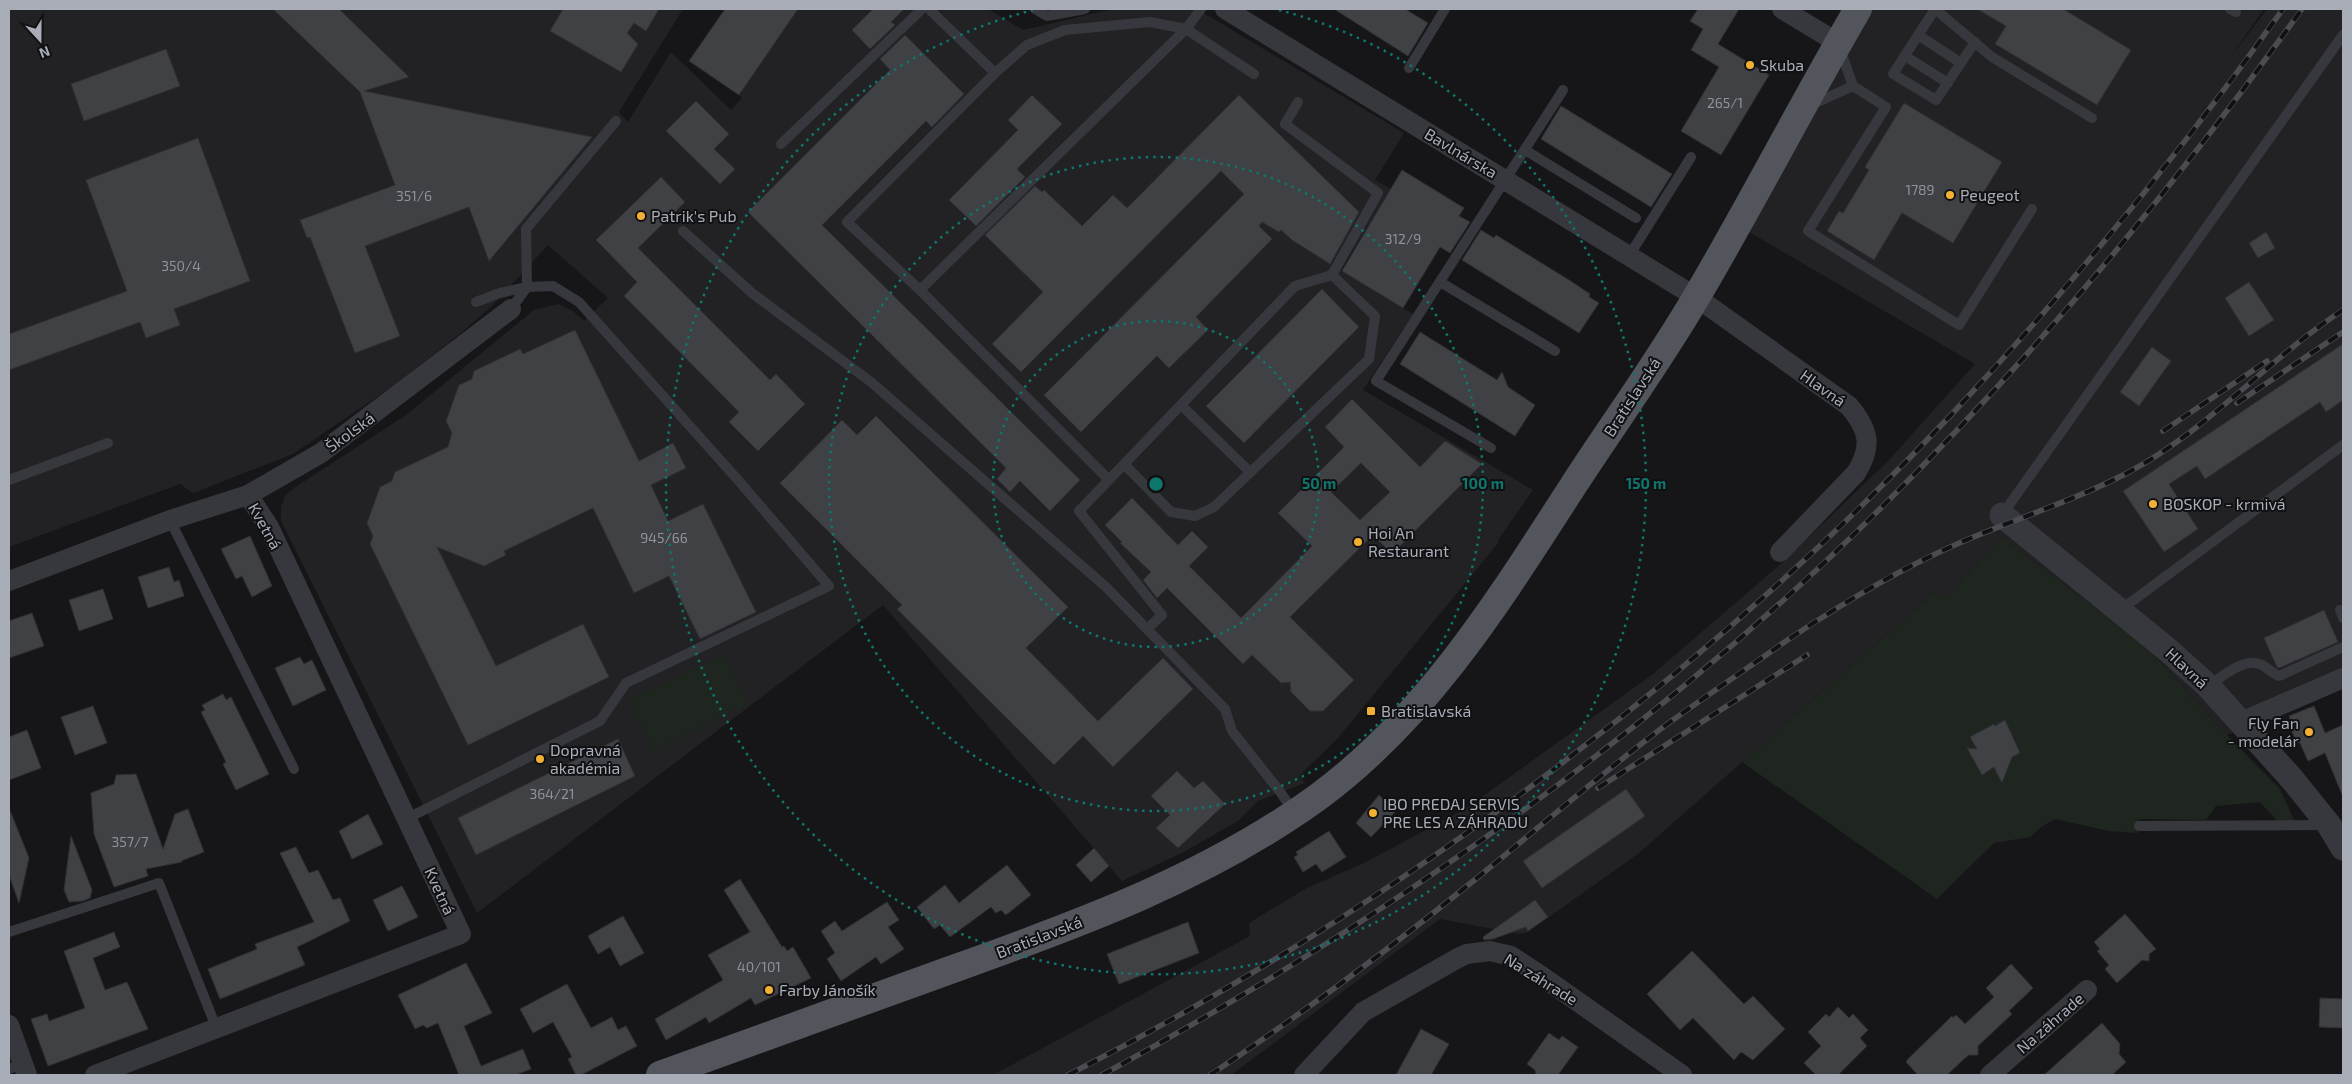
<svg xmlns="http://www.w3.org/2000/svg" width="2352" height="1084" font-family="'Exo 2',sans-serif">
	<rect width="100%" height="100%" fill="#161618"/>
	<g fill="#222225">
		<path d="M9,9H683L619,112L628,122L671,52L731,110L742,98L739,95L798,9H988L1023,30L1113,9H1197L1404,133L1375,180L1391,189L1341,270L1413,314L1363,390L1533,490L1498,540L1499,542L1338,738L1299,776L1305,783L1258,801L1238,821L1182,853L1122,881L883,605L477,913L281,521V507L285,496L294,488L406,415L534,310L558,304L573,311L584,321L608,298L548,245L492,306L461,333L393,386L293,454L193,493L180,484L9,547Z"/>
		<path d="M1859,9H2264L2230,58L2267,9H2343V684L2227,735L2143,643L2001,537L1946,599L1937,590L1639,853L1528,932L1519,934L1440,919L1231,1075H993L1250,936L1249,923L1307,888L1364,863L1465,809L1653,674L1783,562L1889,460L1975,364L1737,225Z"/>
	</g>
	<g fill="#1e261f">
		<path d="M2001,537L2143,643L2227,735L2280,789L2295,822L2277,821L2260,802L2216,806L2206,820L2139,819L2138,833L2109,831L2055,819L2041,827L2030,837L1994,843L1937,899L1742,762L1937,590L1946,599Z"/>
		<path d="M724,654L748,704L653,751L628,700Z"/>
	</g>
	<g fill="#404145" stroke="#303034" fill-rule="evenodd">
		<path d="M273,9H339L409,77L364,91L592,137L489,261L469,207L365,246L400,336L355,353L310,237L307,238L300,220L395,185L360,92Z"/>
		<path d="M563,9H659L646,31L634,23L627,33L638,44L621,72L550,31Z"/>
		<path d="M725,9H798L739,95L689,61Z"/>
		<path d="M873,9H904L891,22L895,25L870,49L852,30Z"/>
		<path d="M1334,9H1405L1428,23L1408,56Z"/>
		<path d="M1698,9H1739L1718,44L1769,75L1721,155L1681,131L1719,67L1691,50L1703,29L1690,21Z"/>
		<path d="M1977,9H2063L2131,50L2097,105L1995,44L2006,26Z"/>
		<path d="M905,35L964,94L932,127L926,121L822,225L1080,480L1050,511L1020,481L1010,492L997,479L1006,468L748,212L890,70L880,59Z"/>
		<path d="M166,49L180,86L84,121L71,84Z"/>
		<path d="M1032,95L1062,124L1017,169L1025,177L976,226L949,200L1018,130L1008,120Z"/>
		<path d="M1239,95L1359,212L1330,264L1292,240L1281,230L1279,232L1262,222L1259,226L1272,239L1196,317L1208,330L1169,368L1157,356L1081,432L1044,395L1244,194L1221,171L1021,372L992,344L1043,292L985,235L1035,186L1042,192L1044,190L1082,226L1113,195L1127,208Z"/>
		<path d="M696,101L729,134L714,149L735,169L720,184L666,131Z"/>
		<path d="M1904,103L2002,162L1953,243L1902,213L1874,260L1827,231L1839,211L1843,213L1869,170L1865,167Z"/>
		<path d="M1561,106L1672,174L1651,207L1541,139Z"/>
		<path d="M198,138L250,281L174,309L180,325L146,338L140,322L9,370V334L127,291L86,180Z"/>
		<path d="M1402,170L1464,208L1459,216L1470,222L1450,253L1440,247L1403,308L1342,271Z"/>
		<path d="M661,177L685,202L638,248L770,380L776,374L805,404L758,451L729,422L739,412L624,296L637,282L596,240Z"/>
		<path d="M1481,230L1494,238L1496,235L1569,280L1590,294L1589,297L1599,303L1579,333L1462,260Z"/>
		<path d="M2266,232L2275,248L2258,258L2249,243Z"/>
		<path d="M2249,282L2274,320L2249,336L2225,298Z"/>
		<path d="M1322,289L1359,327L1244,443L1206,406Z"/>
		<path d="M575,330L639,461L673,443L686,468L651,485L668,521L703,504L756,612L700,639L669,576L634,593L593,508L504,551L506,555L484,566L437,547L496,666L583,624L609,677L468,745L370,544L373,536L367,523L380,487L392,481L395,472L448,447L452,433L446,421L459,385L472,379L474,371L520,349L523,354Z"/>
		<path d="M1420,332L1497,380L1502,372L1508,387L1535,405L1515,436L1400,364Z"/>
		<path d="M2343,344V400L2326,412L2320,402L2205,479L2197,466L2169,484L2198,529L2164,552L2123,491Z"/>
		<path d="M2152,347L2171,361L2139,406L2120,392Z"/>
		<path d="M1352,399L1420,467L1445,441L1482,464L1392,554L1373,535L1290,617L1354,680L1323,711H1310L1291,692L1290,682L1281,683L1252,655L1243,664L1167,588L1157,598L1143,580L1151,572L1120,543L1122,542L1105,525L1132,498L1178,545L1192,531L1208,547L1189,566L1241,618L1312,546L1278,513L1344,447L1325,427ZM1361,463L1390,492L1360,520L1331,492Z"/>
		<path d="M876,416L1068,607L1026,648L1098,721L1163,658L1193,689L1113,767L1083,736L1054,765L897,609L902,605L780,483L842,420L857,435Z"/>
		<path d="M250,536L272,586L252,597L242,576L236,579L221,549Z"/>
		<path d="M169,567L174,582L179,580L184,596L148,608L138,577Z"/>
		<path d="M103,589L113,619L79,631L69,600Z"/>
		<path d="M2324,610L2338,642L2279,668L2277,667L2264,638Z"/>
		<path d="M32,613L44,646L9,658V621Z"/>
		<path d="M300,657L304,664L312,660L326,690L293,706L275,668Z"/>
		<path d="M223,694L226,700L231,697L269,774L236,790L223,764L226,762L201,712L205,710L202,705Z"/>
		<path d="M93,706L107,743L75,755L61,717Z"/>
		<path d="M2314,706L2325,733L2343,725V797L2325,753L2308,761L2300,743L2297,742L2292,732L2294,730L2289,716Z"/>
		<path d="M2005,720L2020,753L2012,757L2002,783L1994,767L1982,775L1967,748L1977,749L1970,737L1994,724L1995,726Z"/>
		<path d="M27,730L41,768L9,780V737Z"/>
		<path d="M618,739L635,776L476,855L458,818Z"/>
		<path d="M1177,771L1194,788L1203,781L1225,804L1178,848L1156,828L1170,815L1151,796Z"/>
		<path d="M136,774L163,849L175,814L188,809L204,852L181,861L182,862L146,869L148,876L114,887L94,834L91,793L114,784L116,775Z"/>
		<path d="M1626,789L1645,816L1542,888L1523,861Z"/>
		<path d="M1379,795L1396,811L1371,837L1356,823Z"/>
		<path d="M9,808L29,858L19,903L9,875Z"/>
		<path d="M368,814L383,844L352,859L339,831Z"/>
		<path d="M1329,831L1346,857L1322,872L1316,864L1303,872L1294,857L1298,855L1296,852Z"/>
		<path d="M71,836L92,890L90,898L83,901L69,902L64,890Z"/>
		<path d="M296,847L309,873L318,870L333,900L340,898L350,921L297,947L305,965L220,999L208,969L257,949L255,944L314,922L280,853Z"/>
		<path d="M1094,848L1109,866L1091,882L1076,865Z"/>
		<path d="M1007,865L1031,895L1006,915L1001,910L996,913L991,907L950,937L940,925L934,929L917,907L945,885L959,903Z"/>
		<path d="M740,879L782,947L784,946L787,951L793,947L811,978L755,1005L751,998L709,1023L706,1017L666,1040L655,1019L723,980L708,955L750,932L724,890Z"/>
		<path d="M402,886L418,917L388,931L373,900Z"/>
		<path d="M1535,900L1548,917L1528,931L1526,927L1493,939L1484,940L1483,937Z"/>
		<path d="M887,902L899,920L888,927L904,949L881,964L876,957L841,981L827,959L835,953L821,931L835,921L842,931Z"/>
		<path d="M2125,914L2156,949L2149,954V961L2142,960L2117,983L2105,969L2109,965L2097,951L2100,949L2094,942Z"/>
		<path d="M623,916L644,953L620,966L610,947L598,954L588,936Z"/>
		<path d="M1188,922L1199,953L1119,984L1107,954Z"/>
		<path d="M114,932L120,947L93,958L105,990L127,982L148,1029L48,1066L31,1019L47,1014L49,1021L85,1008L64,951Z"/>
		<path d="M1692,951L1744,1004L1753,996L1785,1029L1753,1060L1741,1052L1734,1060L1693,1018L1680,1030L1647,994Z"/>
		<path d="M466,963L492,1013L464,1026L481,1066L523,1049L531,1069L515,1075H459L438,1023L427,1028L423,1025L415,1029L398,995Z"/>
		<path d="M2011,964L2033,988L2009,1011L2012,1014L1978,1046V1055H1969L1965,1058L1947,1075H1918L1906,1062L1908,1059L1952,1016L1953,1018L1956,1015L1965,1024L1994,997L1986,988Z"/>
		<path d="M567,984L591,1028L612,1017L618,1030L626,1026L637,1046L581,1075H576L568,1059L572,1057L553,1022L533,1033L520,1009Z"/>
		<path d="M2320,998L2343,999V1028L2319,1027Z"/>
		<path d="M1838,1007L1849,1018L1853,1014L1868,1030L1860,1038L1867,1046L1838,1075H1816L1804,1063L1821,1046L1808,1032L1826,1014L1829,1017Z"/>
		<path d="M2102,1023L2120,1044L2119,1054L2126,1062L2112,1075H2044Z"/>
		<path d="M1421,1029L1449,1044L1431,1075H1396Z"/>
		<path d="M1549,1033L1559,1040L1562,1036L1578,1047L1558,1075H1536L1535,1070L1527,1064Z"/>
	</g>
	<g fill="none" stroke-linecap="round" stroke-linejoin="round">
		<g stroke="#37383d" stroke-width="10">
			<path d="M929,9L995,73"/>
			<path d="M1035,9L1047,16L1085,9"/>
			<path d="M1935,9L1893,74L1936,100L1975,42"/>
			<path d="M1935,9L1992,57L2092,118"/>
			<path d="M2230,9L2236,12"/>
			<path d="M1918,35L1961,63"/>
			<path d="M1840,49L1853,86L1886,107L1808,231L1959,325L2032,209"/>
			<path d="M1905,56L1948,83"/>
			<path d="M1409,68L1445,9"/>
			<path d="M1298,102L1285,124L1378,193L1332,275"/>
			<path d="M1811,105L1853,86"/>
			<path d="M781,144L922,9"/>
			<path d="M1525,150L1636,218"/>
			<path d="M683,231L752,293L871,382L1106,587L1225,709L1232,731L1281,793L1294,812"/>
			<path d="M1629,256L1691,157"/>
			<path d="M1440,282L1555,351"/>
			<path d="M920,290L1186,29L1201,9"/>
			<path d="M476,302L500,293L527,287L526,229L616,121"/>
			<path d="M1181,405L1250,472"/>
			<path d="M1491,448L1376,381L1563,90"/>
			<path d="M1124,464L1171,512L1195,516L1214,507L1369,359L1375,316L1332,275L1295,286L1079,511L1162,615L1147,629"/>
			<path d="M9,480L108,443"/>
			<path d="M1109,480L920,290L847,222L995,73L1027,45L1065,30L1150,22L1186,29L1254,74"/>
			<path d="M2002,515L2343,35"/>
			<path d="M170,520L294,769"/>
			<path d="M2340,610L2343,618"/>
			<path d="M2119,611L2343,445"/>
			<path d="M2208,686C2222,677 2245,656 2262,665C2268,668 2272,673 2279,676L2343,647"/>
			<path d="M406,819L600,721L626,683L829,586L738,480L579,302L553,286L527,287L511,309"/>
			<path d="M2139,826L2326,825"/>
			<path d="M9,932L159,883L216,1027"/>
			<path d="M9,1069L22,1064"/>
		</g>
		<g stroke="#37383d" stroke-width="20">
			<path d="M1225,9L1696,297L1849,406C1869,430 1873,446 1856,473L1780,552"/>
			<path d="M1782,9L1838,43"/>
			<path d="M9,581L170,520L248,495L321,453L511,309"/>
			<path d="M2241,722L2343,678"/>
			<path d="M9,1025L27,1075"/>
			<path d="M95,1075L461,934L269,527L248,495"/>
			<path d="M1304,1075L1363,1012L1458,958L1467,954L1490,951L1511,956L1540,975L1682,1075"/>
			<path d="M1990,1075L2087,990"/>
		</g>
		<path stroke="#37383d" stroke-width="25" d="M2002,515L2168,650L2208,686L2292,779L2329,825L2343,848"/>
		<path stroke="#53555c" stroke-width="28" d="M660,1075C757,1040 855,1005 953,969C1079,924 1208,877 1318,797C1428,716 1500,599 1573,486C1614,423 1659,361 1697,296C1753,201 1803,103 1858,9"/>
		<defs>
			<g id="rail">
				<path d="M2237,403L2343,332"/>
				<path d="M2163,431L2267,361"/>
				<path d="M1598,788L1807,655"/>
				<path d="M1068,1075C1389,911 1704,677 1951,415C2071,287 2182,151 2283,9"/>
				<path d="M1102,1075C1361,934 1608,765 1824,563C2002,395 2160,208 2302,9"/>
				<path d="M1210,1075C1302,1014 1391,948 1477,878C1541,826 1604,771 1670,722C1709,694 1749,667 1789,639C1843,603 1898,570 1957,544C2014,519 2074,501 2129,472C2209,429 2268,359 2343,310"/>
			</g>
		</defs>
		<use href="#rail" stroke="#4a4c52" stroke-width="5.5"/>
		<use href="#rail" stroke="#111113" stroke-width="4" stroke-dasharray="11" stroke-linecap="butt"/>
	</g>
	<g fill="none" stroke="#0f766e" stroke-width="2.5" stroke-dasharray="2.5 5">
		<circle cx="1156" cy="484" r="163"/>
		<circle cx="1156" cy="484" r="327"/>
		<path d="M1279 10A490 490 0 1 1 1033 10"/>
	</g>
	<g fill="#f2b134" stroke="#111113" stroke-width="2">
		<circle cx="1750" cy="65" r="5"/>
		<circle cx="1950" cy="195" r="5"/>
		<circle cx="641" cy="216" r="5"/>
		<circle cx="2153" cy="504" r="5"/>
		<circle cx="1358" cy="542" r="5"/>
		<rect x="1366" y="706" width="10" height="10" rx="2.5"/>
		<circle cx="2309" cy="732" r="5"/>
		<circle cx="540" cy="759" r="5"/>
		<circle cx="1373" cy="813" r="5"/>
		<circle cx="769" cy="990" r="5"/>
	</g>
	<g text-anchor="middle" stroke-width="4" stroke-linejoin="round" paint-order="stroke">
		<g font-size="14" fill="#8e929b">
			<text x="1725" y="108">265/1</text>
			<text x="1920" y="195">1789</text>
			<text x="414" y="201">351/6</text>
			<text x="1403" y="244">312/9</text>
			<text x="181" y="271">350/4</text>
			<text x="664" y="543">945/66</text>
			<text x="552" y="799">364/21</text>
			<text x="130" y="847">357/7</text>
			<text x="759" y="972">40/101</text>
		</g>
		<g font-size="16" fill="#a8adb8" stroke="#111113" text-anchor="start">
			<text x="1760" y="71">Skuba</text>
			<text x="1960" y="201">Peugeot</text>
			<text x="651" y="222">Patrik's Pub</text>
			<text x="2163" y="510">BOSKOP - krmivá</text>
			<text x="1368" y="539">Hoi An<tspan x="1368" dy="18">Restaurant</tspan></text>
			<text x="1381" y="717">Bratislavská</text>
			<text x="2299" y="729" text-anchor="end">Fly Fan<tspan x="2299" dy="18">- modelár</tspan></text>
			<text x="550" y="756">Dopravná<tspan x="550" dy="18">akadémia</tspan></text>
			<text x="1383" y="810">IBO PREDAJ SERVIS<tspan x="1383" dy="18">PRE LES A ZÁHRADU</tspan></text>
			<text x="779" y="996">Farby Jánošík</text>
		</g>
		<g font-size="16" fill="#a8adb8" stroke="#111113">
			<text transform="translate(1461 153) rotate(31)" y="6">Bavlnárska</text>
			<text transform="translate(1823 388) rotate(35)" y="6">Hlavná</text>
			<text transform="translate(1632 397) rotate(-57)" y="6">Bratislavská</text>
			<text transform="translate(350 432) rotate(-36)" y="6">Školská</text>
			<text transform="translate(265 526) rotate(61)" y="6">Kvetná</text>
			<text transform="translate(2187 668) rotate(43)" y="6">Hlavná</text>
			<text transform="translate(440 891) rotate(65)" y="6">Kvetná</text>
			<text transform="translate(1039 937) rotate(-21)" y="6">Bratislavská</text>
			<text transform="translate(1541 979) rotate(32)" y="6">Na záhrade</text>
			<text transform="translate(2050 1023) rotate(-41)" y="6">Na záhrade</text>
		</g>
	</g>
	<circle cx="1156" cy="484" r="8" fill="#0f766e" stroke="#111113" stroke-width="2.5"/>
	<g font-size="15" text-anchor="middle" font-weight="bold" fill="#0f766e" stroke="#111113" stroke-width="4" stroke-linejoin="round" paint-order="stroke">
		<text x="1319" y="489">50 m</text>
		<text x="1483" y="489">100 m</text>
		<text x="1646" y="489">150 m</text>
	</g>
	<rect width="2352" height="1084" fill="none" stroke="#a8adb8" stroke-width="20"/>
	<g transform="translate(40 40) rotate(159)" stroke="#111113" stroke-width="4" paint-order="stroke">
	<path d="M0-4L9 19L0 12L-9 19Z" fill="#a8adb8"/>
	<text y="-8" font-size="14" font-weight="bold" text-anchor="middle" fill="#a8adb8">N</text>
	</g>
</svg>
